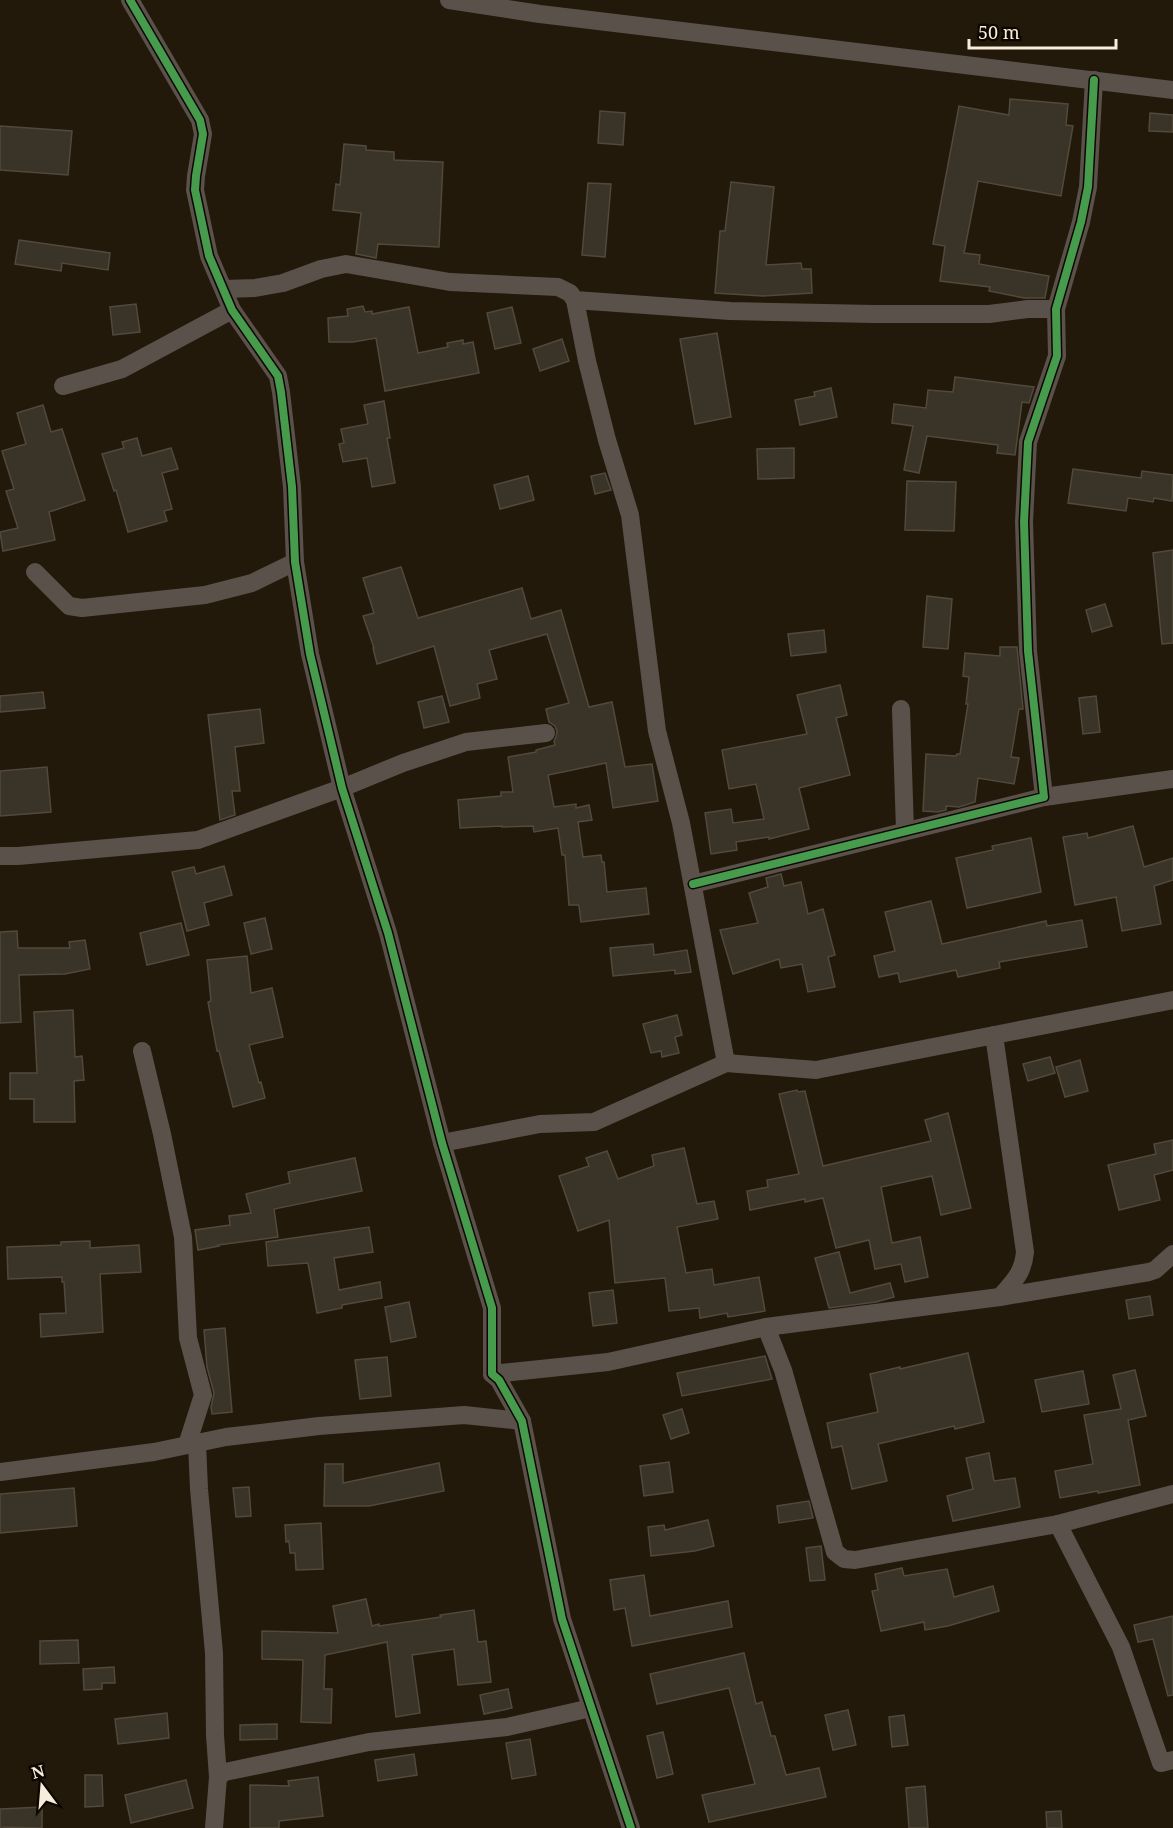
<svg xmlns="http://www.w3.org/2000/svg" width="1173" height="1828" font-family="'Noto Serif',serif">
	<rect width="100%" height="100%" fill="#22190a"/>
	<g fill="#3a3327" stroke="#51493c" stroke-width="1.5">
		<path d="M1010,99L1068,104L1066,125L1073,126L1061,196L978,181L964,253L980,255L979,264L1049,276L1045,298H1024L989,291L990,287L940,281L945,246L933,244L959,106L1009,115Z"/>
		<path d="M600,111L625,113L623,145L598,143Z"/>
		<path d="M1150,113L1173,115V132L1149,131Z"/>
		<path d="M0,126L72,131L68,175L0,170Z"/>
		<path d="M344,144L366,146V150L394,152V160L443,162L439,247L378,244L376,258L356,254L361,213L333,210L336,184L340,185Z"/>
		<path d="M731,182L774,187L766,265L801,263L802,269H811L812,293L763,296L715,293L720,231H725Z"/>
		<path d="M588,183L611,184L605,257L582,255Z"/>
		<path d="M19,240L110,253L108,270L62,263L61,271L15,264Z"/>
		<path d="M136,304L140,332L113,335L110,307Z"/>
		<path d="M363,306L365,312L372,311V314L409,307L418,353L448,347L447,343L463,340V344L473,342L479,373L385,391L376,338L353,342H329L328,318L348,316L347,309Z"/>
		<path d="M512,307L521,343L495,349L487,313Z"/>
		<path d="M717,333L731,417L695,424L680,339Z"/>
		<path d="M562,339L569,361L540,371L533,349Z"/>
		<path d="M955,377L1034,387L1029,403L1022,402L1015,455L997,453L998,445L927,436L919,473L904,470L913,426L892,423L894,404L926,408L928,390L953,392Z"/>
		<path d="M831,388L837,417L800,425L795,400L815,396L814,392Z"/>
		<path d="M384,401L390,438H387L395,483L372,487L367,458L343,462L339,444L344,443L341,429L368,424L364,405Z"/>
		<path d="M43,405L51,432L62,429L85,500L49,512L55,540L3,551L0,532L18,528L6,491L14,489L2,451L26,444L17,413Z"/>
		<path d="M137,438L142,456L171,448L178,469L162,473L172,509L164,511L167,521L128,532L116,490L114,491L102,454L124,448L122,442Z"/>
		<path d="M794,448V478L758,479L757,449Z"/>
		<path d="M1073,469L1141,478L1142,471L1173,475L1172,501L1154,498L1153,502L1128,498L1126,511L1068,503Z"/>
		<path d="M605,473L611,490L595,494L591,476Z"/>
		<path d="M528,476L534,500L500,509L494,485Z"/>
		<path d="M907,481L956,482L954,531L905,530Z"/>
		<path d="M1173,550V643L1162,644L1153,553Z"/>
		<path d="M401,567L418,618L522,588L531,619L561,610L589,707L612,702L625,767L652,764L658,801L613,808L606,763L548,775L554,807L576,804V808L589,805L592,820L578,822L583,857L601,855L602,862H604L607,892L646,888L649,914L581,922L579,906L578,905H569L565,855H562L558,828L534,832L533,826L502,827V826L460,828L458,800L501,796V792H513L508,757L536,752V750L555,745L554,741L556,737L557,731L555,726L549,722L546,709L569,703L547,634L489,650L497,679L477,684L480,698L450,706L434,646L377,664L373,648H374L363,616L374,613L363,578Z"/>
		<path d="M927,596L952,599L948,649L923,647Z"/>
		<path d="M1105,604L1112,626L1092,632L1086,610Z"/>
		<path d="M824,630L826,652L791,656L788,634Z"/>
		<path d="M1000,647H1017L1023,709H1019L1011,757L1019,758L1014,784L978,778L975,802L959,807L946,806V810L938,812L923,811L926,754L956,756L957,754H960L968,704H966L969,677L963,676L965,653L1000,656Z"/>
		<path d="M840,685L847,715L836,718L850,775L799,788L809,829L769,839V837L736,842L737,850L711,854L705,813L731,809L733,823L764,819L756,784L729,789L722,750L807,734L797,695Z"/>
		<path d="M43,692L45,708L0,712V696Z"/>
		<path d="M442,696L449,722L424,728L418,702Z"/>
		<path d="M1096,696L1100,732L1083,734L1079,698Z"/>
		<path d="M260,709L264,743L235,747L240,791H232L235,815L220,820L208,715Z"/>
		<path d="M47,767L51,812L0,816V771Z"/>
		<path d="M1133,826L1144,867L1173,858V880L1154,886L1161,924L1122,931L1116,897L1075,905L1063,837L1087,833L1088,838Z"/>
		<path d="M1031,838L1041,892L967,908L956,858L993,850L992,846Z"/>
		<path d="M224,866L232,895L204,903L209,925L187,931L172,872L194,867L196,874Z"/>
		<path d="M781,874L784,886L801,882L808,914L823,909L835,955L828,957L835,987L808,992L802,964L781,968L779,959L733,974L720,930L758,923L749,893L768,887L766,878Z"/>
		<path d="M931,901L942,944L1046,921L1047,926L1082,920L1087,947L999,962L1000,968L958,977L956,970L900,982L898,973L879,977L874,956L895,951L885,912Z"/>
		<path d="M265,918L272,949L251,954L244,923Z"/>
		<path d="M181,923L189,955L147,965L140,933Z"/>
		<path d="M17,931L18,948H70L69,942L85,940L90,969L65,974L19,975L21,1022L0,1023V932Z"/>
		<path d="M653,944L654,955L687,950L691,972L675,974V970L613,976L610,948Z"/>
		<path d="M247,956L251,993L272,988L283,1037L249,1045L259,1083L261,1082L265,1098L233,1107L219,1051H217L208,1002L211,1001L207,960Z"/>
		<path d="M73,1010L75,1057L82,1056L84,1080L74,1081L75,1122H34V1099H10V1073H37L34,1012Z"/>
		<path d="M677,1015L682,1035L675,1037L679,1053L662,1057L661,1051L651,1053L643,1024Z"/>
		<path d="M1050,1057L1055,1073L1028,1081L1023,1064Z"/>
		<path d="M1080,1060L1088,1091L1065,1097L1056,1067Z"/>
		<path d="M797,1090L798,1092L805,1091L823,1166L931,1141L925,1120L948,1113L971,1208L941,1215L932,1176L881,1187L892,1243L920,1237L928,1277L905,1282L901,1264L875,1269L869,1240L836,1248L823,1198L805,1202V1199L750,1210L747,1191L768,1187L767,1180L799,1174L779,1094Z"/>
		<path d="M1173,1140V1170L1154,1175L1160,1200L1119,1210L1108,1165L1156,1154L1154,1144Z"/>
		<path d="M684,1148L697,1204L714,1201L718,1219L677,1227L686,1273L712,1269L714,1285L759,1277L765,1311L728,1317L727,1313L700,1318L699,1308L669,1311L665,1278L615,1283L609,1220L578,1231L559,1176L589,1166L586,1158L607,1151L618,1179L654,1166L652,1155Z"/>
		<path d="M355,1158L362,1191L274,1209L278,1237L218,1245L219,1246L198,1250L195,1230L230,1225L229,1216L251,1213L246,1194L290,1183L288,1172Z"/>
		<path d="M369,1227L373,1252L334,1258L339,1290L380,1282L382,1298L342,1305V1308L317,1313L308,1263L268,1266L266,1242Z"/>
		<path d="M90,1241V1248L139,1245L141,1272L100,1274L103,1332L41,1337L40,1314L66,1313L64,1282H62V1277L8,1279L7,1247L61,1245V1242Z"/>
		<path d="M839,1252L850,1293L890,1283L894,1297L876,1302L829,1308L815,1258Z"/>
		<path d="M613,1290L617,1323L593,1326L589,1293Z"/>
		<path d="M1150,1296L1153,1315L1129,1319L1126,1300Z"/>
		<path d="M409,1302L416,1337L391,1342L385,1307Z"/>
		<path d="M225,1328L232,1412L212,1414L211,1407L214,1393L207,1367L204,1330Z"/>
		<path d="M968,1353L984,1422L955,1429L954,1426L878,1444L887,1481L852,1489L842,1446L832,1448L827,1423L878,1412L870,1374L900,1367V1369Z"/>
		<path d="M765,1356L772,1379L682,1396L677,1373Z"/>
		<path d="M387,1357L391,1396L360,1399L355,1360Z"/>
		<path d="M1135,1370L1146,1416L1128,1420L1140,1485L1098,1493V1491L1060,1498L1055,1471L1093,1464L1084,1415L1121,1409L1113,1375Z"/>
		<path d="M1083,1371L1089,1404L1042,1412L1035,1380Z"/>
		<path d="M682,1409L689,1433L671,1439L663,1415Z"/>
		<path d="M989,1453L994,1481L1015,1478L1020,1507L953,1521L947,1496L973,1489L966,1458Z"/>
		<path d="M669,1462L673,1492L644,1496L640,1466Z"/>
		<path d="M439,1463L444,1491L369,1506H324L325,1464H343V1483Z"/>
		<path d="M249,1487L251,1516L236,1517L233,1488Z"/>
		<path d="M74,1488L77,1526L0,1533V1494Z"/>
		<path d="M809,1501L813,1518L779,1523L777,1506Z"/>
		<path d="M708,1520L714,1546L695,1551L651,1556L648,1527L664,1525L665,1530Z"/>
		<path d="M321,1523L323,1569L296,1570L295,1553H290L289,1541L286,1542L285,1525Z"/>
		<path d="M821,1546L825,1580L810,1581L806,1548Z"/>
		<path d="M902,1568L904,1576L947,1569L954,1597L993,1586L999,1611L948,1626L925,1630L924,1622L881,1631L872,1591L878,1590L875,1574Z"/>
		<path d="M644,1575L650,1616L728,1601L732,1627L632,1646L625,1608L614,1610L610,1580Z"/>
		<path d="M366,1599L372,1626L379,1624V1626L441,1617L440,1615L474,1610L478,1642L486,1641L491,1682L458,1685L454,1649L412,1655L420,1713L396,1717L387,1642L325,1655L324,1689H332L331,1723L301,1722L303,1660L262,1659V1631L338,1633L333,1606Z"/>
		<path d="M1173,1616V1695L1168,1696L1153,1639L1138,1642L1134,1625Z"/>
		<path d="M78,1640L79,1663L40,1664V1641Z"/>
		<path d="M744,1653L756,1704L762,1702L771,1736H775L786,1775L819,1768L826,1797L709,1822L702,1795L755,1784L729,1688L657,1704L650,1674Z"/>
		<path d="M114,1667L115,1683H102V1689L84,1690L83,1669Z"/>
		<path d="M508,1689L512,1708L484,1714L480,1695Z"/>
		<path d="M848,1710L856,1745L833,1750L825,1715Z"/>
		<path d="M167,1713L169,1738L118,1744L115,1719Z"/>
		<path d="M904,1715L908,1745L892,1747L889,1717Z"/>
		<path d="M277,1724V1739L240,1740V1725Z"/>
		<path d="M663,1732L673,1774L657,1778L647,1736Z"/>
		<path d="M530,1739L536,1775L512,1779L506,1743Z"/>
		<path d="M414,1754L417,1775L378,1781L375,1760Z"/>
		<path d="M85,1775H102L103,1806L85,1807Z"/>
		<path d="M318,1777L323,1816L279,1821V1828H250V1785L289,1786L288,1781Z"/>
		<path d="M186,1780L193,1808L131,1823L125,1795Z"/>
		<path d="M925,1786L928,1828H909L906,1788Z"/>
		<path d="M42,1807V1828L0,1827V1809Z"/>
		<path d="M1061,1811L1062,1828H1047L1046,1812Z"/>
	</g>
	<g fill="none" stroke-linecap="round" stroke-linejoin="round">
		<g stroke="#5a514b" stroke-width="18">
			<path d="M130,0L200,120L203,134L196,176L195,190L209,256L232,310L278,376L281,392L292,487L295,562L310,654L342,788L388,933L442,1143L492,1308V1374L499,1380L522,1421L562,1619L631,1828"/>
			<path d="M449,0L540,14L1173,90"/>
			<path d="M224,289L255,288L283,283L321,269L346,264L450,282L558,287L570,293L575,300L730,311L874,314H989L1028,309H1056"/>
			<path d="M63,386L122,369L232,310"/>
			<path d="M35,572L69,606L82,608L205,595L252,583L295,562"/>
			<path d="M901,709L905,830"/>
			<path d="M1044,797L1173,779"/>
			<path d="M0,856H18L198,840L342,788L403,763L466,742L546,733"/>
			<path d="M693,884L1044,797L1028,651L1024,522L1028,442L1057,356L1056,309L1081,222L1088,187L1094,80"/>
			<path d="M994,1035L1025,1252C1023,1274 1013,1282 1000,1297"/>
			<path d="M142,1051L162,1134L183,1237L188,1338L203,1395L187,1445"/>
			<path d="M726,1063L816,1070L1173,1000"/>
			<path d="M442,1143L540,1124L594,1122L726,1063L681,823L657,731L630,515L607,440L587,361L575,300"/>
			<path d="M766,1327L783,1370L835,1552L844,1559L855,1560L1058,1524L1173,1494"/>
			<path d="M492,1374L608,1362L766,1327L1000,1297L1149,1272L1155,1270L1173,1254"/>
			<path d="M197,1443L199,1489L214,1653L215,1735L218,1777L214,1828"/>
			<path d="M0,1472L154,1452L226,1437L319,1426L464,1415L522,1421"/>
			<path d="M1058,1524L1121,1647L1161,1763L1173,1760"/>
			<path d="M218,1777L225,1772L369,1742L507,1727L591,1708"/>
		</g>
		<defs>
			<g id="cycleway">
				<path d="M130,0L200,120L203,134L196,176L195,190L209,256L232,310L278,376L281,392L292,487L295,562L310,654L342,788L388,933L442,1143L492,1308V1374L499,1380L522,1421L562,1619L631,1828"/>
				<path d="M693,884L1044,797L1028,651L1024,522L1028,442L1057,356L1056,309L1081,222L1088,187L1094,80"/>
			</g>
		</defs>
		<use href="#cycleway" stroke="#0e0701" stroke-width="11"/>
		<use href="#cycleway" stroke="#469c4c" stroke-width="8"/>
	</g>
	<g transform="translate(42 1786) rotate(344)" stroke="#0e0701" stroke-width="4.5" paint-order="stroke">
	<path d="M0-4.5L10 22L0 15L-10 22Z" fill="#f8ecdc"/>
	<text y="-9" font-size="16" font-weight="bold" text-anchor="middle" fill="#f8ecdc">N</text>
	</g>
	<path d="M969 39v9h147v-9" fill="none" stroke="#f8ecdc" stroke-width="3"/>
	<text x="978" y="39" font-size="18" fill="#f8ecdc" stroke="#0e0701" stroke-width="4.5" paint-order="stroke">50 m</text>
</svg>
